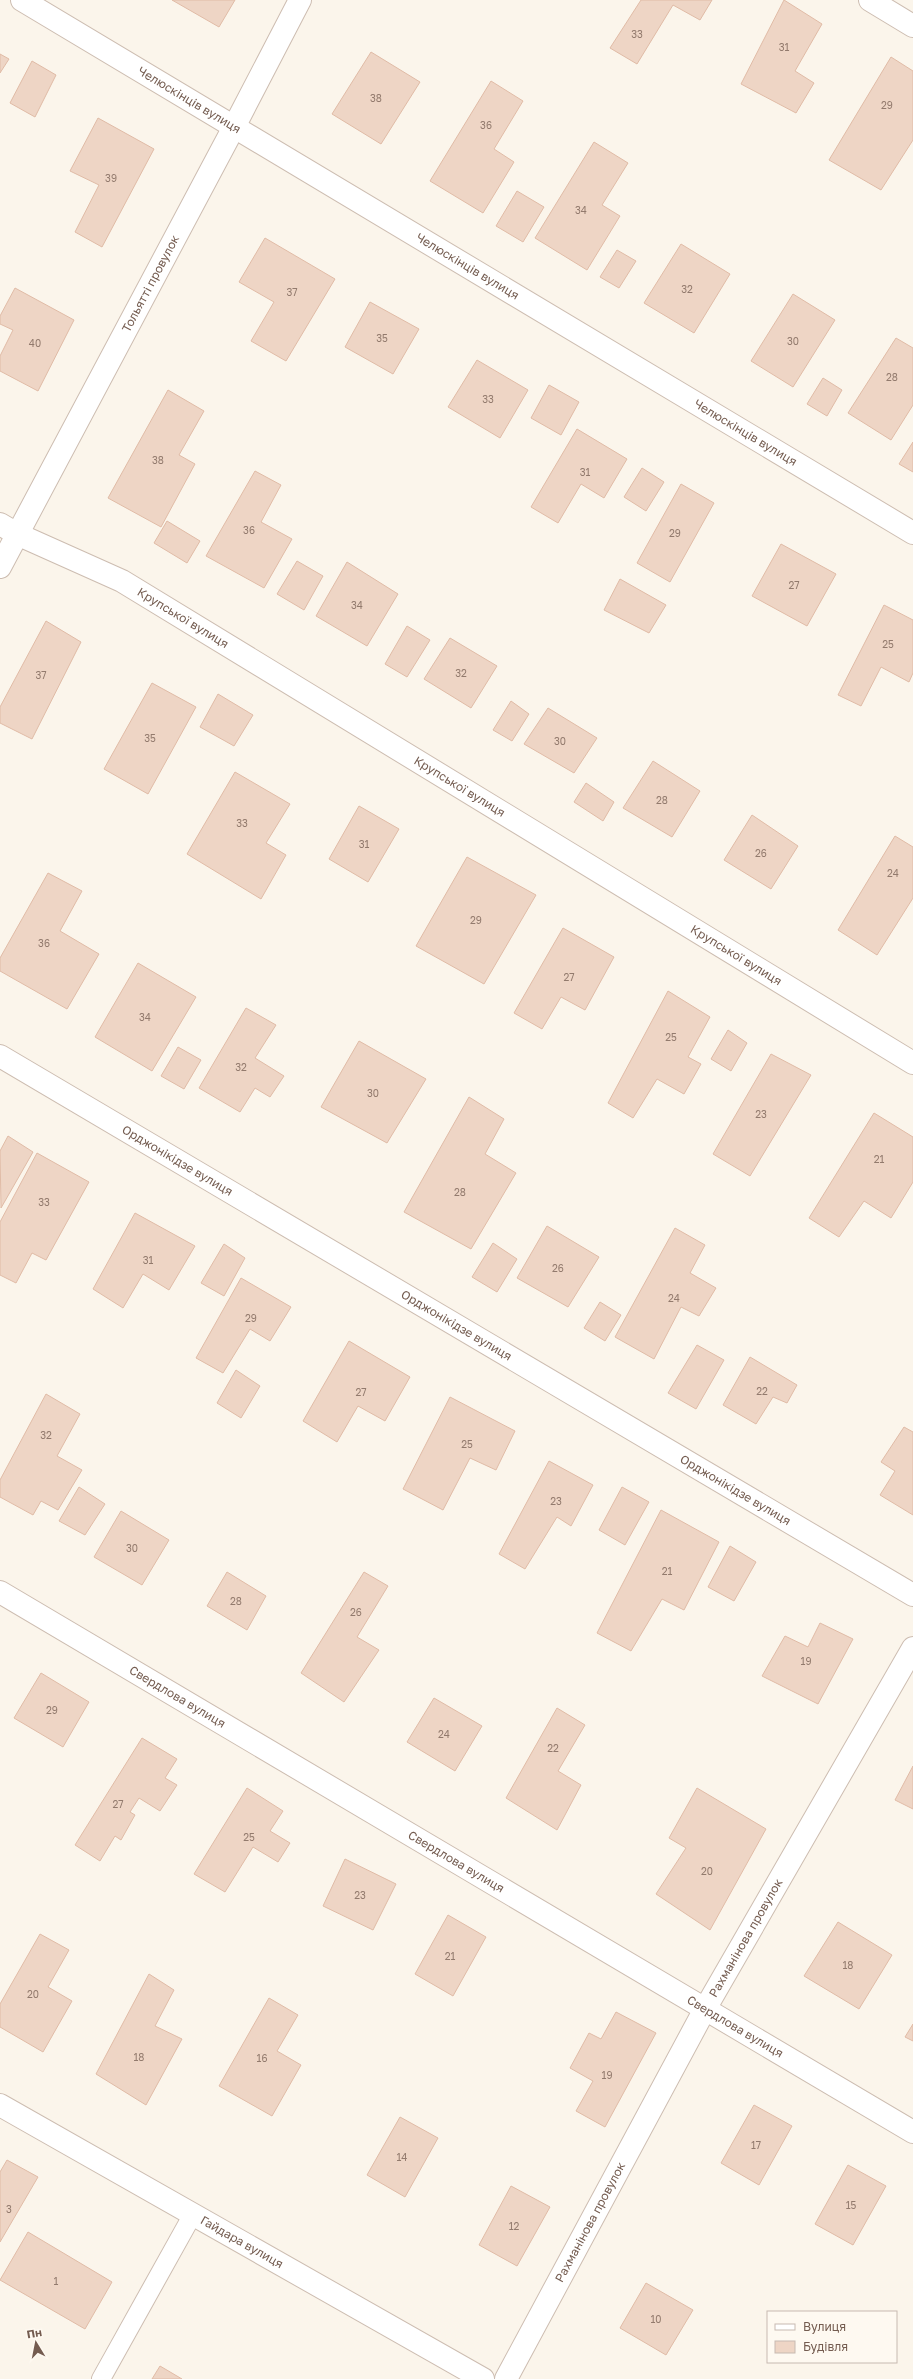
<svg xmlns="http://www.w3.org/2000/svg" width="913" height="2379" font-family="'Golos Text',sans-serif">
	<rect width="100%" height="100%" fill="#fbf5eb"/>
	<g fill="#eed5c5" stroke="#e0bba6">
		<path d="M172,0H235L219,27Z"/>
		<path d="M641,0H712L700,20L673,5L637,64L610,48Z"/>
		<path d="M784,0L822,24L795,71L814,83L796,113L741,84Z"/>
		<path d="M371,52L420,82L381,144L332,114Z"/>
		<path d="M0,54L9,59L0,73Z"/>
		<path d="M891,57L913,71V140L881,190L829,160Z"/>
		<path d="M32,61L56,75L35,117L10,103Z"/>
		<path d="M491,81L523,101L494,149L514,162L483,213L430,181Z"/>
		<path d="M98,118L154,149L102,247L75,232L99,185L70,171Z"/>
		<path d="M594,142L628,163L602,205L620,216L587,270L535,238Z"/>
		<path d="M517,191L544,207L523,242L496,226Z"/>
		<path d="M265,238L335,279L286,361L251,341L274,302L239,282Z"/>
		<path d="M681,244L730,274L694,333L644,303Z"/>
		<path d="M617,250L636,261L619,288L600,277Z"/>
		<path d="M15,288L74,320L38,391L0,371V356L13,330L0,324V316Z"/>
		<path d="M793,294L835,320L793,387L751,361Z"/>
		<path d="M370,302L419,329L393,374L345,347Z"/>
		<path d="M896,338L913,348V405L891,440L848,413Z"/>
		<path d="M477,360L528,390L500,438L448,407Z"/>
		<path d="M823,378L842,390L827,416L807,404Z"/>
		<path d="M549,385L579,402L561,435L531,418Z"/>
		<path d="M168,390L204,411L179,455L195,464L161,527L108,498Z"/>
		<path d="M577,429L627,459L604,498L581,484L558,523L531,507Z"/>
		<path d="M913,442V472L899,464Z"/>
		<path d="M642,468L664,482L646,511L624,497Z"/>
		<path d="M255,471L281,485L261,522L292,539L264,588L206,556Z"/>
		<path d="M681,484L714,503L670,582L637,563Z"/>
		<path d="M167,521L200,541L187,563L154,543Z"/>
		<path d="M781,544L836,574L807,626L752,596Z"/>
		<path d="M297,561L323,576L304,610L277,594Z"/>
		<path d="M347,562L398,594L367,646L316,616Z"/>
		<path d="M620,579L666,605L649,633L604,610Z"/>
		<path d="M884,605L913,620V673L909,682L881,667L861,706L838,695Z"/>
		<path d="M46,621L81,642L32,739L0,723V707Z"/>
		<path d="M407,626L430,640L407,677L385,664Z"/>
		<path d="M450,638L497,666L471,708L424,679Z"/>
		<path d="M152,683L196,707L148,794L104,769Z"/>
		<path d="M218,694L253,715L234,746L200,727Z"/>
		<path d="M511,701L529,714L512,741L493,730Z"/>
		<path d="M548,708L597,738L574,773L524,744Z"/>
		<path d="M653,761L700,791L672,837L623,808Z"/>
		<path d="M235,772L290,804L266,843L286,855L261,899L187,854Z"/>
		<path d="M586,783L614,802L603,821L574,802Z"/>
		<path d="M359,806L399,829L368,882L329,859Z"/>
		<path d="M752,815L798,846L771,889L724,860Z"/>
		<path d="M895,836L913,847V898L877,955L838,930Z"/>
		<path d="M467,857L536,895L484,984L416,946Z"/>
		<path d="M48,873L82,891L60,931L99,954L67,1009L0,971V958Z"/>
		<path d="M563,928L614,957L585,1010L561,997L542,1029L514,1013Z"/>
		<path d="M138,963L196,997L152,1071L95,1037Z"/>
		<path d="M668,991L710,1017L688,1057L701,1064L684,1094L657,1079L633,1118L608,1103Z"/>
		<path d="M246,1008L276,1025L255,1058L284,1076L270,1097L255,1088L240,1112L199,1088Z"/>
		<path d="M728,1030L747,1043L731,1071L711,1059Z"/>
		<path d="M359,1041L426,1079L387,1143L321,1107Z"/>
		<path d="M178,1047L201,1060L184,1089L161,1076Z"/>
		<path d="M771,1054L811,1075L750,1176L713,1154Z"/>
		<path d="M469,1097L504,1119L485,1154L516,1173L471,1249L404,1212Z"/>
		<path d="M874,1113L913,1137V1182L891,1218L864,1201L839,1237L809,1218Z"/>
		<path d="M8,1136L33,1152L1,1208L0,1151Z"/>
		<path d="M37,1153L89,1182L46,1260L32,1253L16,1283L0,1275V1222Z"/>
		<path d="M135,1213L195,1246L169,1290L143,1274L123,1308L93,1289Z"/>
		<path d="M547,1226L599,1257L568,1307L517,1278Z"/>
		<path d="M675,1228L705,1245L690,1273L716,1288L699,1316L681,1307L654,1359L615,1337Z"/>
		<path d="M493,1243L517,1259L497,1292L472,1277Z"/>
		<path d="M224,1244L245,1258L224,1296L201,1283Z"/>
		<path d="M241,1278L291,1307L270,1341L250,1329L223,1373L196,1358Z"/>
		<path d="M600,1302L621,1315L605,1341L584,1328Z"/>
		<path d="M349,1341L410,1377L385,1421L358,1406L337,1442L303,1421Z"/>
		<path d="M697,1345L724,1360L696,1409L668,1393Z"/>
		<path d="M750,1357L797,1385L787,1403L773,1397L756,1424L723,1405Z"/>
		<path d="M236,1370L260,1386L241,1418L217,1403Z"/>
		<path d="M46,1394L80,1414L57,1456L82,1470L58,1510L41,1501L33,1515L0,1497V1480Z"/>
		<path d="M450,1397L515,1431L496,1470L470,1458L443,1510L403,1489Z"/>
		<path d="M904,1427L913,1432V1515L880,1495L895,1471L881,1462Z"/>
		<path d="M549,1461L593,1485L571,1526L557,1517L525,1569L499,1554Z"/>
		<path d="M79,1487L105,1504L85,1535L59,1521Z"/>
		<path d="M622,1487L649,1502L625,1545L599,1530Z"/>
		<path d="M661,1510L719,1542L684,1610L662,1599L631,1651L597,1633Z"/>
		<path d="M121,1511L169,1540L142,1585L94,1557Z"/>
		<path d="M730,1546L756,1562L734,1601L708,1587Z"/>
		<path d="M227,1572L266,1596L247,1630L207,1606Z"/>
		<path d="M364,1572L388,1586L357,1637L379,1650L344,1702L301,1673Z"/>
		<path d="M820,1623L853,1639L818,1704L762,1676L785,1636L808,1647Z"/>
		<path d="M41,1673L89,1702L63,1747L14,1718Z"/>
		<path d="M434,1698L482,1726L455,1771L407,1742Z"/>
		<path d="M557,1708L585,1725L558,1771L581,1785L557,1830L506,1798Z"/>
		<path d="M142,1738L177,1759L165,1778L177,1785L160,1811L139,1798L130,1812L135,1815L121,1840L115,1836L100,1861L75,1845Z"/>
		<path d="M913,1766V1809L895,1800Z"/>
		<path d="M247,1788L283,1811L270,1831L290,1843L278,1862L253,1847L225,1892L194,1874Z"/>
		<path d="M697,1788L766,1829L710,1930L656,1894L686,1848L669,1838Z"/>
		<path d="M345,1859L396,1884L373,1930L323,1906Z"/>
		<path d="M448,1915L486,1937L453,1996L415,1974Z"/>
		<path d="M838,1922L892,1955L859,2009L804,1976Z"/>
		<path d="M40,1934L69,1950L48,1987L72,2001L43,2052L0,2027V2004Z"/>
		<path d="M149,1974L174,1990L155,2026L182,2039L146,2105L96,2074Z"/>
		<path d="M269,1998L298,2015L277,2051L301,2065L272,2116L219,2086Z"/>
		<path d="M616,2012L656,2033L605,2127L576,2111L593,2081L570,2068L589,2033L601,2039Z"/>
		<path d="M913,2024V2041L905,2037Z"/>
		<path d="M754,2105L792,2126L759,2185L721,2163Z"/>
		<path d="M400,2117L438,2138L405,2197L367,2175Z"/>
		<path d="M7,2160L38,2177L0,2242V2172Z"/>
		<path d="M848,2165L886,2186L853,2245L815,2224Z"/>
		<path d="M511,2186L550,2207L517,2266L479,2245Z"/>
		<path d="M28,2232L112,2282L85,2329L0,2280Z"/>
		<path d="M646,2283L693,2310L666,2355L620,2328Z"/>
		<path d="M160,2366L182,2379H152Z"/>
	</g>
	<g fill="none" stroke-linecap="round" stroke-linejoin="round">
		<defs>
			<path id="service" d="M101,2379L193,2214"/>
			<g id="minor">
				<path id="s1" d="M22,0L913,533"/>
				<path d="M870,0L913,26"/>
				<path id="s2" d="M0,524L17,534L122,581L913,1063"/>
				<path id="s3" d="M0,567L234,127L300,0"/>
				<path id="s4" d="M0,1056L913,1595"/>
				<path id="s5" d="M0,1592L913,2132"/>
				<path id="s6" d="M506,2379L705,2009L913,1648"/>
			</g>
			<g id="tertiary">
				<path id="s7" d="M0,2105L483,2379"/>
			</g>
		</defs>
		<use href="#service" stroke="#cdbdb1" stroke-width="20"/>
		<use href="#minor" stroke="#cdbdb1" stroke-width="24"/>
		<use href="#tertiary" stroke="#cdbdb1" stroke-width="24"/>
		<use href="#service" stroke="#fff" stroke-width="18"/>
		<use href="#minor" stroke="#fff" stroke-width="22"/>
		<use href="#tertiary" stroke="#fff" stroke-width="22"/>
	</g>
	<g text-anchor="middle" stroke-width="3" stroke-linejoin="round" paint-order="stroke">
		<g font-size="10" fill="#927a6d">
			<text x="637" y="38">33</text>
			<text x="784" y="51">31</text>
			<text x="376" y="102">38</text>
			<text x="887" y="109">29</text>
			<text x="486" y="129">36</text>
			<text x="111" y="182">39</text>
			<text x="581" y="214">34</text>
			<text x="687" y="293">32</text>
			<text x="292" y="296">37</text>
			<text x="382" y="342">35</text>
			<text x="793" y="345">30</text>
			<text x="35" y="347">40</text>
			<text x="892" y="381">28</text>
			<text x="488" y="403">33</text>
			<text x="158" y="464">38</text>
			<text x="585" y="476">31</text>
			<text x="249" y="534">36</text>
			<text x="675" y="537">29</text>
			<text x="794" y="589">27</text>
			<text x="357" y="609">34</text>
			<text x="888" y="648">25</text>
			<text x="461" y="677">32</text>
			<text x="41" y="679">37</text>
			<text x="150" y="742">35</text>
			<text x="560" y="745">30</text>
			<text x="662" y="804">28</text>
			<text x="242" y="827">33</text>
			<text x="364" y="848">31</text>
			<text x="761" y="857">26</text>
			<text x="893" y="877">24</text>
			<text x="476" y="924">29</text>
			<text x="44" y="947">36</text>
			<text x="569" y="981">27</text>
			<text x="145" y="1021">34</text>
			<text x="671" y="1041">25</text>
			<text x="241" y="1071">32</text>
			<text x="373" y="1097">30</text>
			<text x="761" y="1118">23</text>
			<text x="879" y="1163">21</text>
			<text x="460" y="1196">28</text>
			<text x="44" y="1206">33</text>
			<text x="148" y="1264">31</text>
			<text x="558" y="1272">26</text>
			<text x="674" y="1302">24</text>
			<text x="251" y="1322">29</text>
			<text x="762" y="1395">22</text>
			<text x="361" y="1396">27</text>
			<text x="46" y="1439">32</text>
			<text x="467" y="1448">25</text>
			<text x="556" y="1505">23</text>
			<text x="132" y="1552">30</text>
			<text x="667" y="1575">21</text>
			<text x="236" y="1605">28</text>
			<text x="356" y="1616">26</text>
			<text x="806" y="1665">19</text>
			<text x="52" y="1714">29</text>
			<text x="444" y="1738">24</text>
			<text x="553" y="1752">22</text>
			<text x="118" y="1808">27</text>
			<text x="249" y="1841">25</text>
			<text x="707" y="1875">20</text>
			<text x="360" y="1899">23</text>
			<text x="450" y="1960">21</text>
			<text x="848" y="1969">18</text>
			<text x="33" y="1998">20</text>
			<text x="139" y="2061">18</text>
			<text x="262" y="2062">16</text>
			<text x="607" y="2079">19</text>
			<text x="756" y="2149">17</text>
			<text x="402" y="2161">14</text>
			<text x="851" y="2209">15</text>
			<text x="9" y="2213">3</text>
			<text x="514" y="2230">12</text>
			<text x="56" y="2285">1</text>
			<text x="656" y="2323">10</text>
		</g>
		<g font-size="12" fill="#745c50" stroke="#fef9f1">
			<text dy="4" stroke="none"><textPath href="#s1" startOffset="195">Челюскінців вулиця</textPath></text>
			<text dy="4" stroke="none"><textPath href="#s1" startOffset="519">Челюскінців вулиця</textPath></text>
			<text dy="4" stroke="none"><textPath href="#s3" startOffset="321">Тольятті провулок</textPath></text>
			<text dy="4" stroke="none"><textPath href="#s1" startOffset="843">Челюскінців вулиця</textPath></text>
			<text dy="4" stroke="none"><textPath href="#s2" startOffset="206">Крупської вулиця</textPath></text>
			<text dy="4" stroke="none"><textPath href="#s2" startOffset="530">Крупської вулиця</textPath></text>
			<text dy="4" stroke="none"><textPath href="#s2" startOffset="854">Крупської вулиця</textPath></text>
			<text dy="4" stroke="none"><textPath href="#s4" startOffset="206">Орджонікідзе вулиця</textPath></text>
			<text dy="4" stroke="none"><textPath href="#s4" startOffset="530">Орджонікідзе вулиця</textPath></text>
			<text dy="4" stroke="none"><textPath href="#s4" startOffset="854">Орджонікідзе вулиця</textPath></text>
			<text dy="4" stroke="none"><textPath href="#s5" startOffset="206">Свердлова вулиця</textPath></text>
			<text dy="4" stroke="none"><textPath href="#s5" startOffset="530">Свердлова вулиця</textPath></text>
			<text dy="4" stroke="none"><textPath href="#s6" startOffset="502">Рахманінова провулок</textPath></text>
			<text dy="4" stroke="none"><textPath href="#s5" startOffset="854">Свердлова вулиця</textPath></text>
			<text dy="4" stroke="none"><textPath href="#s6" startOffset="178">Рахманінова провулок</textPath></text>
			<text dy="4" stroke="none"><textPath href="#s7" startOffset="278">Гайдара вулиця</textPath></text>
		</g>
	</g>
	<rect x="767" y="2311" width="130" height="52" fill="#fef9f1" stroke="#c7bab1"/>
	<rect x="775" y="2324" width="20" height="6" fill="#ffffff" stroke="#c7bab1"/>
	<text x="803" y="2331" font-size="12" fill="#745c50">Вулиця</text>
	<rect x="775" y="2341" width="20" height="12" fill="#eed5c5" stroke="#c7bab1"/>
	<text x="803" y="2351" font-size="12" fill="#745c50">Будівля</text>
	<g transform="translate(36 2343) rotate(350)" stroke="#fef9f1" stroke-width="3" paint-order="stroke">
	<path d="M0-3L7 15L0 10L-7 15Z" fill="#745c50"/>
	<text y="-6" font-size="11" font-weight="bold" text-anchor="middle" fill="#745c50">Пн</text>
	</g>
</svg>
